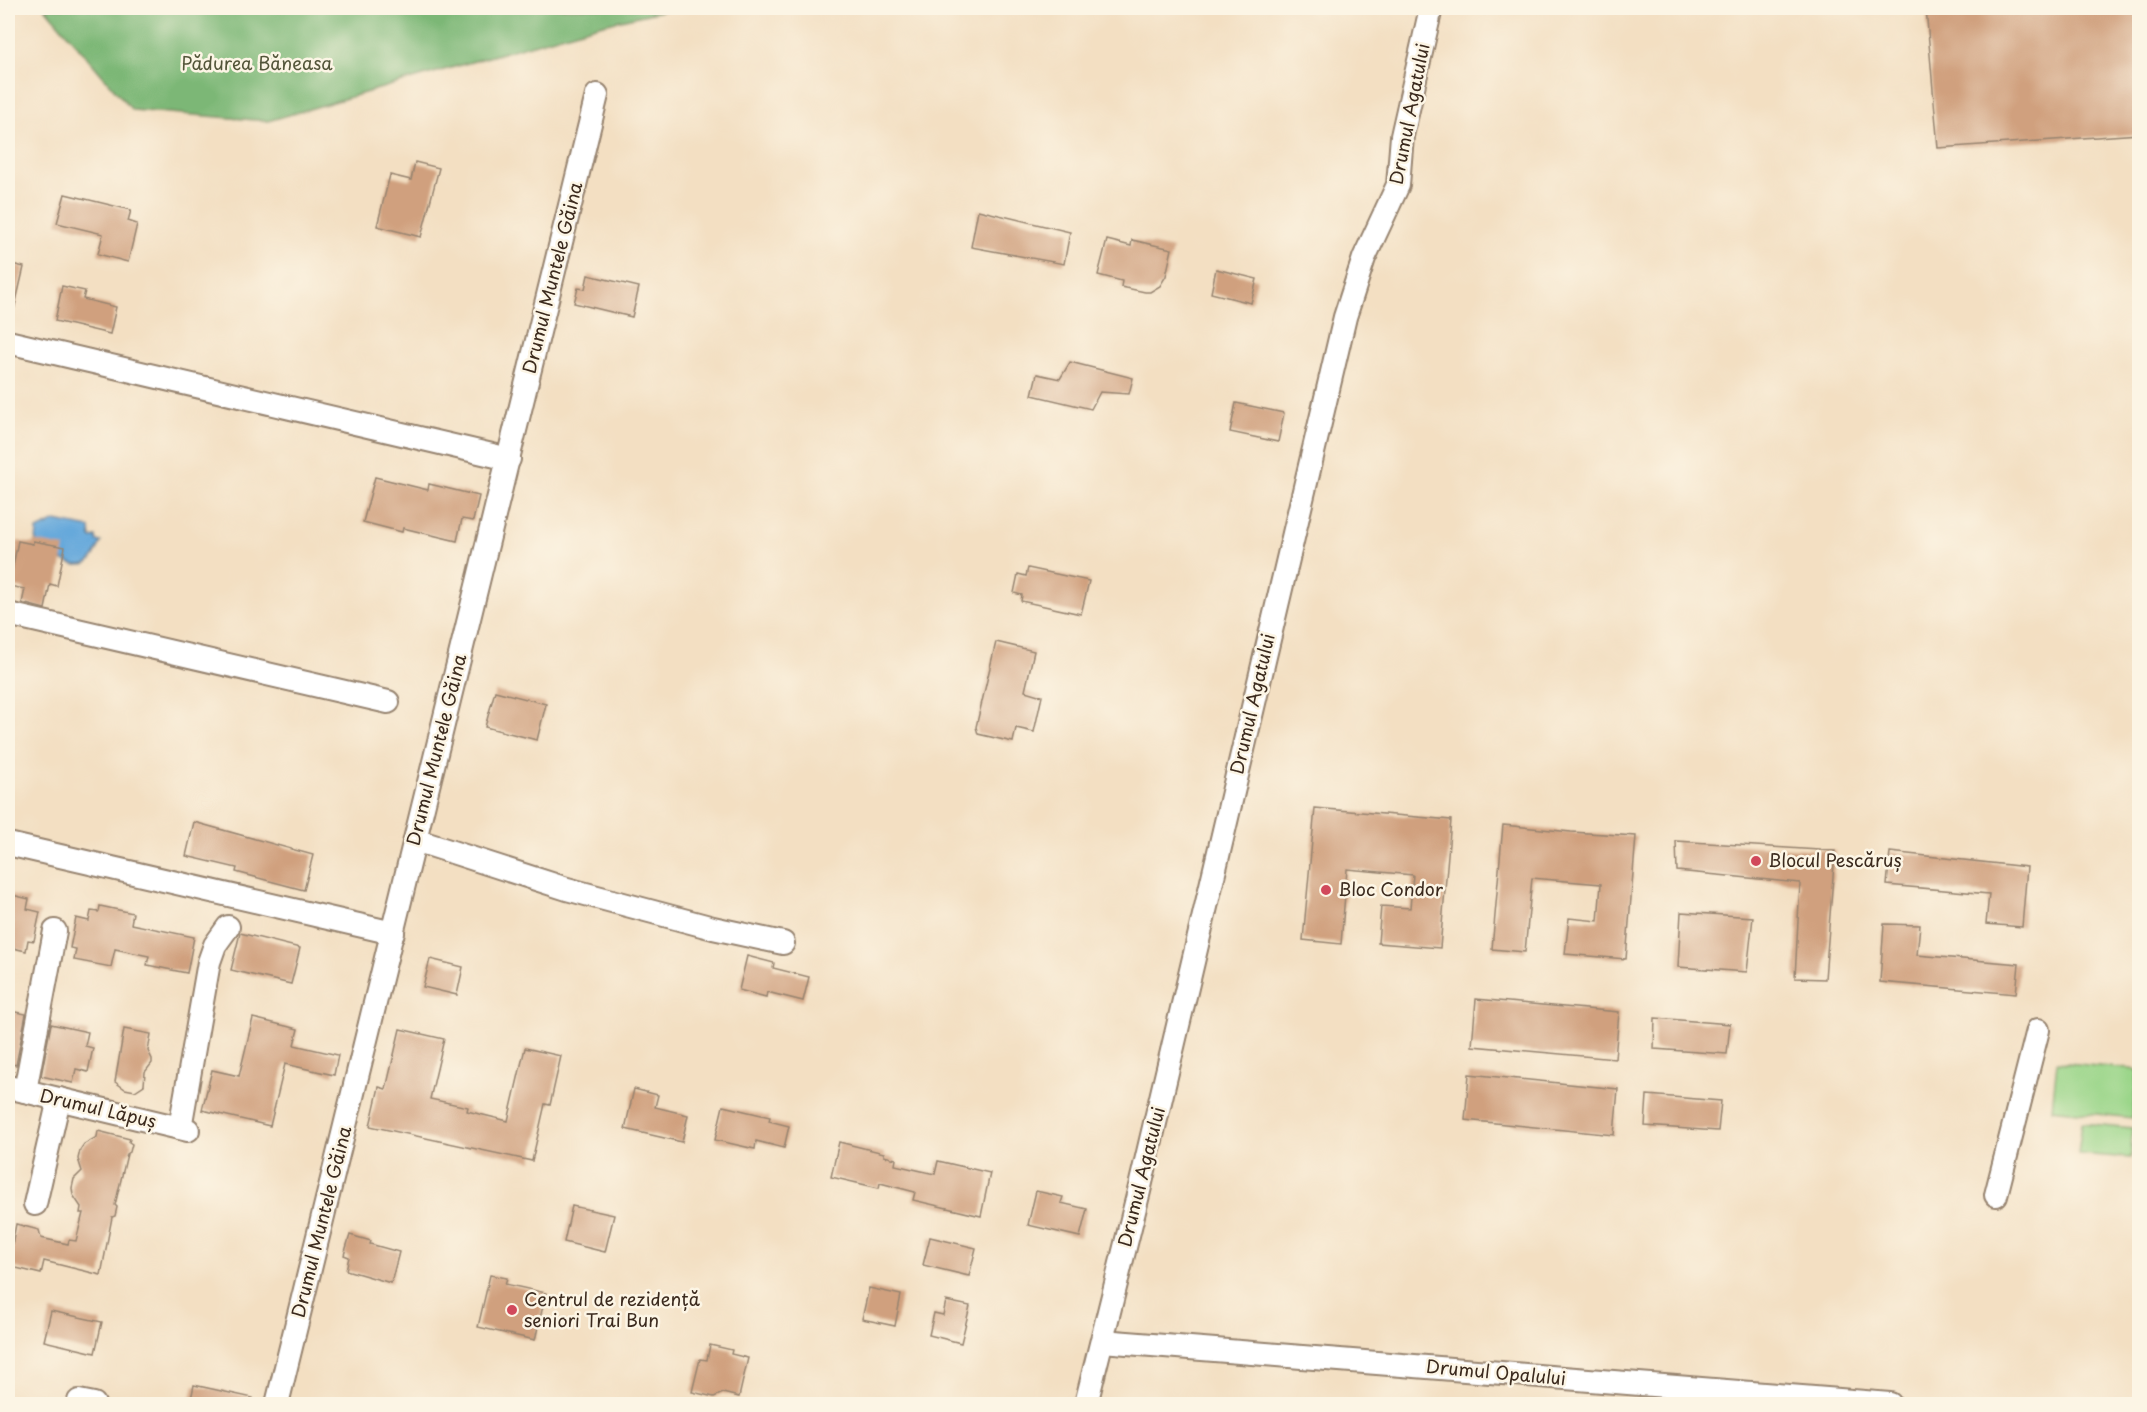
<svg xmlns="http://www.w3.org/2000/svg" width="2147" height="1412" font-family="'Playpen Sans',sans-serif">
	<rect width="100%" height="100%" fill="#fcf5e5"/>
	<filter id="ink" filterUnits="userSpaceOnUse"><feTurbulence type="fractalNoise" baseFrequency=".0167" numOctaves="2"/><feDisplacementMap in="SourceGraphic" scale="12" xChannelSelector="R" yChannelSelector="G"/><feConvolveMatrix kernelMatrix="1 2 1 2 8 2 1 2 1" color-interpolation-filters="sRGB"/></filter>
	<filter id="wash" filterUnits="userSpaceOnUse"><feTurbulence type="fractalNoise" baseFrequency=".008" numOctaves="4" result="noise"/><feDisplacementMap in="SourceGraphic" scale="24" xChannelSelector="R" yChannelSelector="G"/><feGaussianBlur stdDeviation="1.35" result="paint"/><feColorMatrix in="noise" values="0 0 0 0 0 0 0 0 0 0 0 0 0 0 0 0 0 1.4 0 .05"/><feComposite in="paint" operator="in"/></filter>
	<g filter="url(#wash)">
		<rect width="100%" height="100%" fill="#f3dfc2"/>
		<g fill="#9bd68a" stroke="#6b8054" stroke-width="1.5">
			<path d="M2057,1062L2138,1070L2132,1118L2052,1109Z"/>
			<path d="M2082,1123L2132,1128L2131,1158L2078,1154Z"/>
		</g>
		<path fill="#7cb776" stroke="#5c704a" stroke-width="1.5" d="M45,8H674L599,25L268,121L132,110Z"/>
		<path fill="#66a9db" stroke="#506a7c" stroke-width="1.5" d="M56,521L90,528L91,538L96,537L97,541L101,542C98,549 94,559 88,563C71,572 48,550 36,542L37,530Z"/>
		<g id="blocks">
			<g fill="#d0a07e">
				<path d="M1926,8H2139V134L1938,148Z"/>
				<path d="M415,162L439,168L421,237L377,226L390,175L411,180Z"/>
				<path d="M65,194L131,210L128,221L137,224L128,262L98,254L103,234L57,223Z"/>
				<path d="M978,210L1070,232L1064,264L971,247Z"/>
				<path d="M1107,240L1131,246L1132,240L1172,249L1166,276L1160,286L1150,292H1145L1121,287L1122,281L1098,275Z"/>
				<path d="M8,263L24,267L14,310L8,309Z"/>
				<path d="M1216,269L1257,279L1251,303L1211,293Z"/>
				<path d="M588,275L639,287L632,317L574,303L578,288L585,289Z"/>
				<path d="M62,286L85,291L83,299L116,307L110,334L55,321Z"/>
				<path d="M1070,362L1133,378L1129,394L1100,392L1091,409L1032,395L1037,374L1060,379Z"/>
				<path d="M1236,403L1284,413L1278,442L1230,432Z"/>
				<path d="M375,477L428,490L429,484L479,496L473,521L462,519L457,541L403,528L402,532L363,522Z"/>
				<path d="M18,541L33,544V541L65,547L57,586L50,584L45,609L22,603L25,589L9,586Z"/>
				<path d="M1028,568L1089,581L1081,614L1021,601L1022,595L1014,593L1018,574L1026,576Z"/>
				<path d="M996,642L1034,651L1025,691L1042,696L1034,732L1016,728L1013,742L978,734L976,727Z"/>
				<path d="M495,691L546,704L537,740L485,727Z"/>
				<path d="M1315,808L1451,820L1440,948L1378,943L1381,906L1410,908L1413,875L1347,869L1341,944L1303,940Z"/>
				<path d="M194,822L313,855L304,890L236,872L237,868L186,856Z"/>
				<path d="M1503,825L1571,832L1636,836L1626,959L1565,954L1569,918L1598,921L1601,884L1532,878L1525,952L1492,949Z"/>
				<path d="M1676,841L1835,851L1825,979L1795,978L1800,883L1677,871Z"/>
				<path d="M1890,852L2027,867L2022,927L1986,924L1989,894L1887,885Z"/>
				<path d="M8,894L29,899L27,909L40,912L34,941L28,940L26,951L8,947Z"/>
				<path d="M100,906L133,913L131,924L194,937L187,973L147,965L149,956L115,949L111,967L74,960L76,949L70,948L76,918L89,921L91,911L99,912Z"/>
				<path d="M1681,912L1753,917L1747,972L1678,967Z"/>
				<path d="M1884,924L1920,925L1917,955L2019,964L2016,994L1880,982Z"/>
				<path d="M240,933L300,948L291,984L231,970Z"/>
				<path d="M747,956L774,963L773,968L809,977L803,1001L767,992L766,997L739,990Z"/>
				<path d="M430,959L463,967L457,995L423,987Z"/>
				<path d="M1476,999L1619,1012L1615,1059L1472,1046Z"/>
				<path d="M10,1011L26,1014L16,1065L8,1063V1025Z"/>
				<path d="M253,1018L298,1029L294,1045L338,1055L334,1075L285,1064L270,1126L202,1110L212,1070L239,1076Z"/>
				<path d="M1655,1018L1730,1024L1727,1054L1654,1049Z"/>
				<path d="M51,1024L88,1032L85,1046L93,1048L88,1072L76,1069L73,1083L41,1076Z"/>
				<path d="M124,1029L151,1034L148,1051L152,1059V1063L145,1072L144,1085L135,1091L125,1089L115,1082Z"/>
				<path d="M400,1029L444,1039L430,1099L468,1107L467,1111L508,1121L525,1048L561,1056L550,1105L545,1104L532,1161L370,1126L379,1087L386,1089Z"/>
				<path d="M1469,1074L1618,1089L1614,1135L1465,1120Z"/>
				<path d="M634,1089L658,1095L655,1107L688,1115L682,1142L625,1129Z"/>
				<path d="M1647,1095L1721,1101L1718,1131L1645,1126Z"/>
				<path d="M723,1106L770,1117L769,1121L789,1126L784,1148L756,1141L755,1149L715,1140Z"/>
				<path d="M98,1131L130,1139L129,1142L132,1144L130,1152L127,1154L115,1205L117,1207L115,1216L112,1217L101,1275L44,1261L41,1274L8,1266L16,1224L39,1230L41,1238L68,1244L69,1240L76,1241L83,1213H80L81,1207L73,1195L72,1188L74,1179L82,1171L78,1159L80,1150L84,1144L97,1137Z"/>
				<path d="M839,1142L884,1153V1156L896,1159L895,1165L935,1174L938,1161L990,1173L981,1216L913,1200L915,1192L880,1183L879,1188L831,1177Z"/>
				<path d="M1036,1191L1063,1197L1061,1203L1087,1209L1080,1237L1028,1225Z"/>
				<path d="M572,1206L614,1215L605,1252L564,1242Z"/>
				<path d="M350,1235L371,1241L370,1244L399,1252L391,1283L346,1270L349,1257L344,1255Z"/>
				<path d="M930,1237L976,1248L969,1276L923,1265Z"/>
				<path d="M490,1275L507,1278L505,1284L546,1293L535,1340L478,1327Z"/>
				<path d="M869,1288L901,1295L895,1326L862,1319Z"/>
				<path d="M946,1301L970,1306L961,1343L929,1335L934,1313L943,1315Z"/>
				<path d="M51,1311L102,1322L95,1353L44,1341Z"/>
				<path d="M710,1345L732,1350L731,1354L748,1358L739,1397L723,1393L714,1397L692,1392L700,1359L707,1360Z"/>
				<path d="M194,1385L253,1398V1404H190Z"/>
			</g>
		</g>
	</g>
	<g filter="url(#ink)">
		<use href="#blocks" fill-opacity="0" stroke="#978470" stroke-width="1.5"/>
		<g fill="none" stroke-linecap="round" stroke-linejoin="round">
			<defs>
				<g id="street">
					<path d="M8,342L509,459"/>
					<path d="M8,614L388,702"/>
					<path d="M415,840L567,889L713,928L783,943"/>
					<path d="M8,844L393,933"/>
					<path d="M8,1087L188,1130"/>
					<path d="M25,1091L55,931"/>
					<path d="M180,1128L209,962L215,945L228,927"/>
					<path d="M1996,1195L2038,1030"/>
					<path d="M35,1204L59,1099"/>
					<path d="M1102,1341L1890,1404"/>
					<path d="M79,1401L94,1404"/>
					<path d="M277,1404L597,95"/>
					<path d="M1086,1404L1139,1191L1345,317L1364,258L1398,185L1402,136L1431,8"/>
				</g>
			</defs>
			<use href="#street" stroke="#978470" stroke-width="26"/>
			<use href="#street" stroke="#fff" stroke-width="22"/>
		</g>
	</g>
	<g fill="#d1495b" stroke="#fcf5e5" stroke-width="2">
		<circle cx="1756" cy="861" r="6"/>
		<circle cx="1326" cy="890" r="6"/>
		<circle cx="512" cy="1310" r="6"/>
	</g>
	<g text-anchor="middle" stroke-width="5" stroke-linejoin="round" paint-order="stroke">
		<g font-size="18" fill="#535539" stroke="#fcf5e5">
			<text x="257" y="70">Pădurea Băneasa</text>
		</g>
		<g font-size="18" fill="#3b2a1e" stroke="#fcf5e5">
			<text transform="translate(1410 114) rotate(-79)" y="6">Drumul Agatului</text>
			<text transform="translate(553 278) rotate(-76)" y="6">Drumul Muntele Găina</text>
			<text transform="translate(1253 704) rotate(-77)" y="6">Drumul Agatului</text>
			<text transform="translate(437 750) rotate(-76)" y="6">Drumul Muntele Găina</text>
			<text transform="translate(98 1109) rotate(13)" y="6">Drumul Lăpuș</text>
			<text transform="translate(1142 1177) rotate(-76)" y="6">Drumul Agatului</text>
			<text transform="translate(322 1222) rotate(-76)" y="6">Drumul Muntele Găina</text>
			<text transform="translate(1496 1373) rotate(5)" y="6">Drumul Opalului</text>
		</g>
		<g font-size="18" fill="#3b2a1e" stroke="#fcf5e5" text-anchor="start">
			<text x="1768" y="867">Blocul Pescăruș</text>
			<text x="1338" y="896">Bloc Condor</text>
			<text x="524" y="1306">Centrul de rezidență<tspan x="524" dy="21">seniori Trai Bun</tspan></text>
		</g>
	</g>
	<rect width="2147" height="1412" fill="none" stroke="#fcf5e5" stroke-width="30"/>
</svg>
